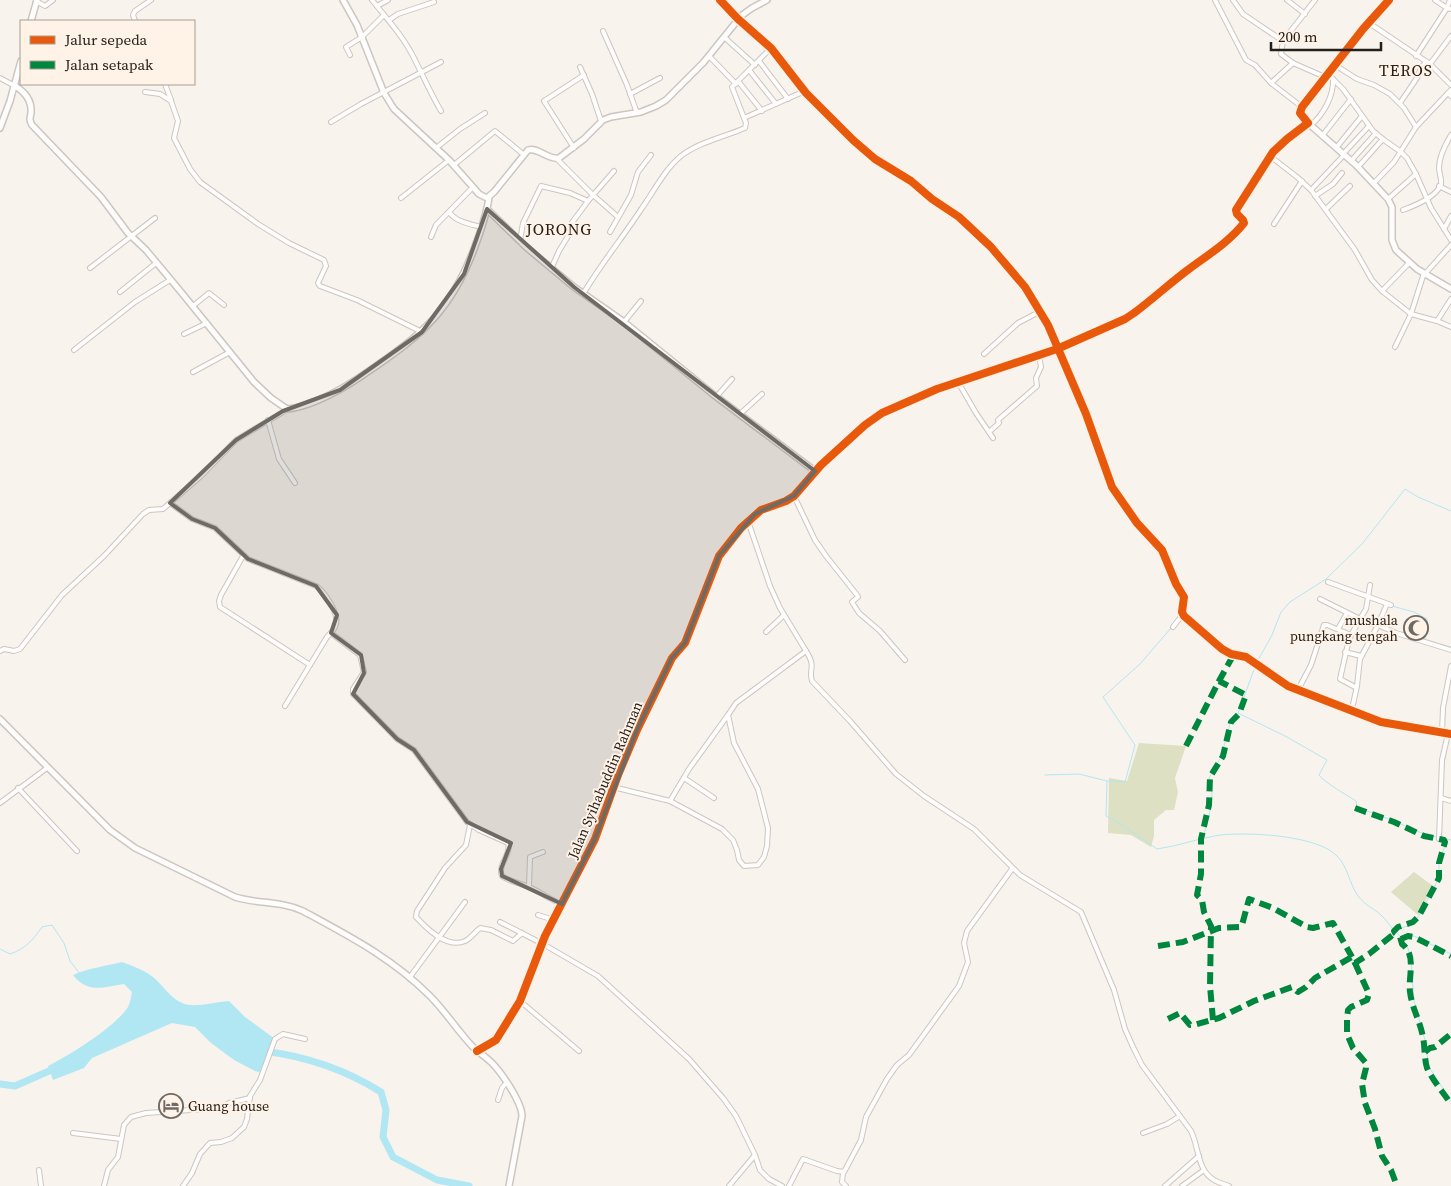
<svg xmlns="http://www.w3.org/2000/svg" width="1451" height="1186" font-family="'Source Serif 4',serif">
	<rect width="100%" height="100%" fill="#f9f3ed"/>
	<g fill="#dde0c2">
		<path d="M1139,743L1186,746L1175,778L1178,792L1174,810H1166L1154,820V836L1151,847L1131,835L1108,833L1109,778L1127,781Z"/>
		<path d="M1414,872L1433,886L1418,915L1391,892Z"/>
	</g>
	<path fill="#b0e7f3" d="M122,962C133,966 144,970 153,977C165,987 173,1003 190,1005C202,1006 216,1002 229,1001L245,1017L275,1039L262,1073L255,1071L234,1060L211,1043L195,1027L172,1023L92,1058L84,1068L53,1080L48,1066C71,1054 114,1028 128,1007C130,1003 131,997 132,992L124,984C103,987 88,994 73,975C89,968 106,966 122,962Z"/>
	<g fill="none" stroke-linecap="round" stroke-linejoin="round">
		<g stroke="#b0e7f3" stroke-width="1">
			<path d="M1392,606L1414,612L1427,619L1428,626L1424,641"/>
			<path d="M1257,662L1272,635L1281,612L1290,602L1326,579L1362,544L1405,489L1418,497L1451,511"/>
			<path d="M1255,667L1238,713L1287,737L1327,760L1319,775C1325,783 1347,795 1356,801L1357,807L1394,821L1426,835L1436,837"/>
			<path d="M1045,775L1079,774L1107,781L1106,816L1124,826L1157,849C1179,846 1199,838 1220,835C1249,832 1317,835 1337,856C1348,867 1349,883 1358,896C1367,907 1372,907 1381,915C1387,920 1390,927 1396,932"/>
			<path d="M1443,776L1445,757L1448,740"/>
			<path d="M1107,781L1125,782L1135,745L1103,697L1140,664L1171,628"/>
			<path d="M1442,798L1443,780"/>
			<path d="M1441,823L1442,807"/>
			<path d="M1441,829L1442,838L1446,843L1439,862V878L1419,916L1411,925L1397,929L1396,932L1402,938L1407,936H1414L1451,954"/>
			<path d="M1203,838C1207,823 1217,793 1209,778L1221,757L1231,720L1237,714"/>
			<path d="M1445,839L1451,840"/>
			<path d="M1401,940V942L1408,948L1411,959L1414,1001L1425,1040L1429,1067L1451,1101"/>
			<path d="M0,949L10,954C25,949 33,940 42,927L52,925L64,943L70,961L80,974"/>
		</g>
		<g stroke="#b0e7f3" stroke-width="7">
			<path d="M263,1051C304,1056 346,1070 381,1092L386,1110L383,1137L393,1157L437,1180L469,1186"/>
			<path d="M0,1084L15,1086L58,1067"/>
		</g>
		<defs>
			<g id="street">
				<path d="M372,0C387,19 403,36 414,58C423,76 431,94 441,111"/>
				<path d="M720,0L738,19L771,48L806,93L853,140L875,159L911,181L932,199L956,215L991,247L1033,298L1048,325L1057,349"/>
				<path d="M1215,0L1246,60L1255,65L1271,83L1302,107"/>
				<path d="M1233,0L1243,14L1283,41"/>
				<path d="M1287,0L1305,14"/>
				<path d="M1450,0L1447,8L1451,9"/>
				<path d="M36,1L45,6L53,0"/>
				<path d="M377,6L388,0"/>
				<path d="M389,20L398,14L434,2"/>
				<path d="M135,21L133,15L135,11L151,0"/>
				<path d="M1369,23L1430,64L1451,85"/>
				<path d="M603,31L627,85L637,113"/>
				<path d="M724,37L755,65"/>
				<path d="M350,55L346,47L362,37L384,15"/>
				<path d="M709,56L736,84"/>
				<path d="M1416,56L1447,8L1435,0"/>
				<path d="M759,61L788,99"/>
				<path d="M1293,63L1325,77"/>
				<path d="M1430,64L1451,36"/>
				<path d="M1335,65L1357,79L1374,85L1390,94L1404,108L1416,127"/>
				<path d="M580,67L592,94L601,121"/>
				<path d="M749,70L776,104"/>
				<path d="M1328,74L1343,89L1373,131L1384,140L1401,152L1407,158L1416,174L1431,208L1451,240"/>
				<path d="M0,78L15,86"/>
				<path d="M738,81L762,111"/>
				<path d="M1271,83L1293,63L1281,54L1283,41L1315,0"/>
				<path d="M165,84L171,100"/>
				<path d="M1451,90L1448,93L1451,96"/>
				<path d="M145,92L160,94L171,101L178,121L174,138L190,169L200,182L258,224L289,243L324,260L326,266L318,283L320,286L357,300L422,332"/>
				<path d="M630,94L660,78"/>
				<path d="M1400,103L1417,78L1421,68L1426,62"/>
				<path d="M744,118L805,91"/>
				<path d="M331,122L361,104L441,62"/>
				<path d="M1311,125C1323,115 1334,96 1333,79"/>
				<path d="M1322,136L1351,99"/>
				<path d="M436,148L460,129L485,113"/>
				<path d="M574,148L544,101L584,75"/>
				<path d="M1336,148L1362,116"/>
				<path d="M1343,154L1369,126"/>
				<path d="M1270,156L1297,177L1311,190L1355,250L1372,280L1382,291L1411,314L1437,321"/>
				<path d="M557,159L593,195L618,217"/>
				<path d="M1351,161L1376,133"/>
				<path d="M454,165L495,131L523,154"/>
				<path d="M1358,167L1383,139"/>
				<path d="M1374,183L1394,162L1416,127L1448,93"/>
				<path d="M1439,186L1451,192"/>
				<path d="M1311,190L1344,155"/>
				<path d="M1315,196L1333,184L1342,173"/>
				<path d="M401,198L449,160"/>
				<path d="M1388,199L1416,174"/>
				<path d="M1326,209L1350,186"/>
				<path d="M1403,210C1414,206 1437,197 1441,184C1442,179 1439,173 1439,168C1439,156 1445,145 1451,135"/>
				<path d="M449,212C456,222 470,224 481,227"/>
				<path d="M1274,224L1302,181"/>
				<path d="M1444,229L1451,216"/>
				<path d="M610,232L631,195L638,172L651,155"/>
				<path d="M431,237L436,225L472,188"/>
				<path d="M520,241L523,223L541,186L570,193L588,201"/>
				<path d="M90,268L155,218"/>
				<path d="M551,269L559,251L570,233L568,228L588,201L614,171"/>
				<path d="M1382,291L1409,263"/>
				<path d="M120,292L156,263"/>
				<path d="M583,294C601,264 623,237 642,208C654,191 665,169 681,156C699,142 724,137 745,128L746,123L732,87L771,48"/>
				<path d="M1451,299L1437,321L1451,327"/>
				<path d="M193,306L209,293L224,305"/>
				<path d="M624,322L641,301"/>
				<path d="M184,334L207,323"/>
				<path d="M1395,347L1411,314L1423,276L1451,245"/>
				<path d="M74,350L135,302L170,280"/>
				<path d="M984,354L1018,323L1041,311"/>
				<path d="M193,372L230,352"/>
				<path d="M958,382L976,413L993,438"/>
				<path d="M716,397L732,379"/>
				<path d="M740,414L762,394"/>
				<path d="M268,420L279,459L295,483"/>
				<path d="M989,432L999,423L998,420L1037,386L1036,378L1041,367L1039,355"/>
				<path d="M794,496L815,540L826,556L857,595L858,597L852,602L859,613L880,631L905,660"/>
				<path d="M170,503L192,519L215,528L248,559L316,586C325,592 339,614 336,624C335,630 330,633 327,637L285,706"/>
				<path d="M243,556L221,595L219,601L220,607L310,665"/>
				<path d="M1328,582L1391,605"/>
				<path d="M1320,599L1360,619L1366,609L1370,585"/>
				<path d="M1378,625L1387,604"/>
				<path d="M1173,627L1183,614"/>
				<path d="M1338,629L1347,613"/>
				<path d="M766,632L784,615"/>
				<path d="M331,633L360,655L364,672L353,689V694L397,739L414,750L467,822L479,830L508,843C512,854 497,865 502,876C510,882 520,883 529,887C541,892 550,900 562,904"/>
				<path d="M0,651L4,649L14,651L20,649L62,595L104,556L143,514L149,510L163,509L201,476L236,440L288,409"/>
				<path d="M806,651C817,668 808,669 812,681L850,721L896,774L924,796L974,829L1020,875L1081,912L1114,990L1125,1029L1133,1047L1142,1065L1191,1131C1199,1147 1197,1170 1214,1180C1219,1183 1224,1184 1229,1186"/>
				<path d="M1345,652L1361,656"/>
				<path d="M1355,687L1340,679L1349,639L1360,619L1377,626"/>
				<path d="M1299,688L1311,665L1324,625H1327L1351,635"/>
				<path d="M1352,709L1357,686L1360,659L1378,625L1396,633L1451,650"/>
				<path d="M1442,733L1443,708L1451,666"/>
				<path d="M684,778L714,798"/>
				<path d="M613,787L670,801L722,829L733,840L737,850L739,860L744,866L758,865L764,857L767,846L768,828L758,789L734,743L728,715L736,703L806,651L780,608L770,586L748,521"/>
				<path d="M18,788L77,851"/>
				<path d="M1441,798L1451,801"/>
				<path d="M670,801L689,769L728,715"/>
				<path d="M0,803L47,768"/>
				<path d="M470,825L466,845L445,868L417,911L416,917C427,929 447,949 465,941C471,938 475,932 480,928L491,930L513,941L522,933"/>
				<path d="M1439,839L1442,760L1448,734"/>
				<path d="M529,887L530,857L543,852"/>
				<path d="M538,915L554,920"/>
				<path d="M500,922L543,944L598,976L689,1059L723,1098L736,1116L755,1155L760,1170L769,1179L782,1186"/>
				<path d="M410,977L465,902"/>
				<path d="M520,1001L579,1051"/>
				<path d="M498,1100L502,1088L506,1083"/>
				<path d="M73,1133L121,1139"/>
				<path d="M1143,1133L1167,1124L1180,1116"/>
				<path d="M39,1170L41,1186"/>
				<path d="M843,1173L842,1182L846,1186"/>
				<path d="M104,1186L108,1170L118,1157L124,1125L131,1117L146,1113L220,1108L229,1103L250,1098"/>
				<path d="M183,1186L192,1173L200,1154L210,1143L221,1142L232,1138L244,1127L247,1119L250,1096L260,1080L275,1039L283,1034L305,1039"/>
				<path d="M729,1186L755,1155"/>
				<path d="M789,1186L803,1159L837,1171L844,1172L861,1140L866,1117L887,1079L897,1065L909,1055L959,986L968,962L964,943L967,931L1012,869"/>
				<path d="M1165,1186L1199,1156"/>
				<path d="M1182,1186L1204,1170"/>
			</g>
			<g id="secondary">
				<path d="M343,0L357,25L384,93L394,109L449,160L479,194L487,198L494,192L528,150C539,147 547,160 559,158L584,139L603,120L611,117L641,112L656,106L666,100L703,63L741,16L752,8L767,0"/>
				<path d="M31,21L37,0"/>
				<path d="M15,86C25,92 32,100 31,113C30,118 29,120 32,125L101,197L128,233L146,250L181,292L254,382L271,398L287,409C312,407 346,387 366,373C424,334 453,309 477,241C482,227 487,213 489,197"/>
				<path d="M1308,123L1356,165L1388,199L1392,207V240L1396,250L1417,269L1451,289"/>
				<path d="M0,128L10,101L21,61"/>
				<path d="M487,209L526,247L574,287L624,322L714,395L815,471"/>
				<path d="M1057,349L1086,414L1112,487L1137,523L1162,550L1176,584L1184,597L1182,612L1184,616L1222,649L1231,654L1246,657L1288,686L1381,722L1451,734"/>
				<path d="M0,719L110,830L135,848L235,897C257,904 282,901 303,911C349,936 392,958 430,996C445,1011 457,1030 472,1046C478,1052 486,1057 492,1063C502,1073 522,1103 522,1116L509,1186"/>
				<path d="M477,1051L496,1040L520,1001L545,936L595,839L618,775L637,730L672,658L685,643L719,556L741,528L761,510L786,501L794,496L821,465L865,425L882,413L937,389L1057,349L1125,319L1134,313C1153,299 1170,283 1189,269C1208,255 1229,242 1244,223L1243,220L1237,214L1236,210L1273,152L1287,139L1308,123L1300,113L1302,107L1363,29L1389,0"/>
			</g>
		</defs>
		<use href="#street" stroke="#ccc6c2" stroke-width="6"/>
		<use href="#secondary" stroke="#ccc6c2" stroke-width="8"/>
		<use href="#street" stroke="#fefdfc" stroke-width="4"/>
		<use href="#secondary" stroke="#fefdfc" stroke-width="5"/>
		<g stroke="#00873e" stroke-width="6" stroke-dasharray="12 6" stroke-linecap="butt">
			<path d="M1186,746L1219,681L1234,654"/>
			<path d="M1355,808L1394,822L1424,836L1444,840L1445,842L1439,863V878L1419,916L1413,922L1398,927L1394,931L1395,933L1400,937L1402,944C1417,955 1408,976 1410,992C1412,1008 1420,1021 1423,1037C1425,1047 1424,1058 1427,1068C1433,1081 1443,1092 1451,1104"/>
			<path d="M1401,939L1408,936L1414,937L1451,956"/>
			<path d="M1158,946L1183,942L1219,928L1240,927L1242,925L1249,899L1273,908L1307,927L1313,928L1333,923L1352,957"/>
			<path d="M1355,963L1369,994L1367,1000L1351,1007L1348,1010L1347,1019V1034L1353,1048L1366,1063V1068L1362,1084L1365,1103L1375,1129L1382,1156L1391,1170L1397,1186"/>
			<path d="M1168,1019L1180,1013L1190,1025H1194L1219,1018L1254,1001L1292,987L1298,992L1306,987L1315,978L1352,957L1355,963L1369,954L1395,933"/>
			<path d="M1213,1020L1210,986L1211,926L1204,912L1202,900L1197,895L1201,874V839L1209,805L1210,777L1223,756L1231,722L1239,714L1246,695L1219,681"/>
			<path d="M1425,1052L1430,1048L1435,1047L1451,1034"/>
		</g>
		<defs>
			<g id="cycleway">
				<path d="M720,0L738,19L771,48L806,93L853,140L875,159L911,181L932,199L959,217L991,247L1025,287L1048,325L1086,414L1112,487L1137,523L1162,550L1176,584L1184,597L1182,612L1184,616L1222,649L1231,654L1246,657L1288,686L1381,722L1451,734"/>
				<path d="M477,1051L496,1040L520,1001L545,936L595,839L618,775L637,730L672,658L685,643L719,556L741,528L761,510L786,501L794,496L821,465L865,425L882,413L937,389L1057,349L1125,319L1134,313C1153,299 1170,283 1189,269C1208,255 1229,242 1244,223L1243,220L1237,214L1236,210L1273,152L1287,139L1308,123L1300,113L1302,107L1363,29L1389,0"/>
			</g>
		</defs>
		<use href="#cycleway" stroke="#fff2e7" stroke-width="11"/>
		<use href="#cycleway" stroke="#e8590c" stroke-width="8"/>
	</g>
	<path fill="#706a64" fill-opacity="0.2" stroke="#706a64" stroke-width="4" stroke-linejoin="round" d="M487,209L574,287L815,471L794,496L755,514L719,556L685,643L672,658L637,730L595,839L562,904L502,876L501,869L511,843L467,822L414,750L397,739L353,694L364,673L361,655L331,633L337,615L316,586L248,559L215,528L192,519L170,503L236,440L283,411L340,390L422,332L464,274Z"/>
	<defs>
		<symbol id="mosque-ring" viewBox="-11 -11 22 22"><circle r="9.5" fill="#fff2e7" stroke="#706a64" stroke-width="1.5"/><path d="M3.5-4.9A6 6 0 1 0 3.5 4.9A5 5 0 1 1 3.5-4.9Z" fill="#706a64"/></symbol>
		<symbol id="hotel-ring" viewBox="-11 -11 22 22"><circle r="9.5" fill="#fff2e7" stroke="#706a64" stroke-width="1.5"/><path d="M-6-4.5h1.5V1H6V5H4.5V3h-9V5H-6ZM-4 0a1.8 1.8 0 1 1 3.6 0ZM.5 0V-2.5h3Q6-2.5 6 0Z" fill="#706a64"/></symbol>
	</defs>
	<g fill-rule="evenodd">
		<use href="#mosque-ring" x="1402" y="614" width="28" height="28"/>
		<use href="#hotel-ring" x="157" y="1092" width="28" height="28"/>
	</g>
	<g text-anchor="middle" stroke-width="4" stroke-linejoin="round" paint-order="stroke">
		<g font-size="14" fill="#26201b" stroke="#fff2e7" text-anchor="end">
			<text x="1398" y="625">mushala<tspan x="1398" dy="16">pungkang tengah</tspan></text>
			<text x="188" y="1111" text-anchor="start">Guang house</text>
		</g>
		<g font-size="14" fill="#26201b" stroke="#fff2e7">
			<text transform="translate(605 780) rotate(-67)" y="5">Jalan Syihabuddin Rahman</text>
		</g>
		<g font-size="16" letter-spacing="1" fill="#26201b" stroke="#fff2e7">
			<text x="1406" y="76">TEROS</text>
			<text x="559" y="235">JORONG</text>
		</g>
	</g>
	<rect x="20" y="20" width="175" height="65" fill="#fff2e7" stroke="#a89e95"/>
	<rect x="30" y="36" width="25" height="8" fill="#e8590c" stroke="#a89e95"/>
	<text x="65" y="45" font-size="15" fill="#26201b">Jalur sepeda</text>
	<rect x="30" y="61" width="25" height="8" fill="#00873e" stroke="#a89e95"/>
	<text x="65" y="70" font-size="15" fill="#26201b">Jalan setapak</text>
	<path d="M1271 42v8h110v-8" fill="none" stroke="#26201b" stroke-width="2.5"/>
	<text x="1278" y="42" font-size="15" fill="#26201b" stroke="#fff2e7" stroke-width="4" paint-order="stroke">200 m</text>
</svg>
